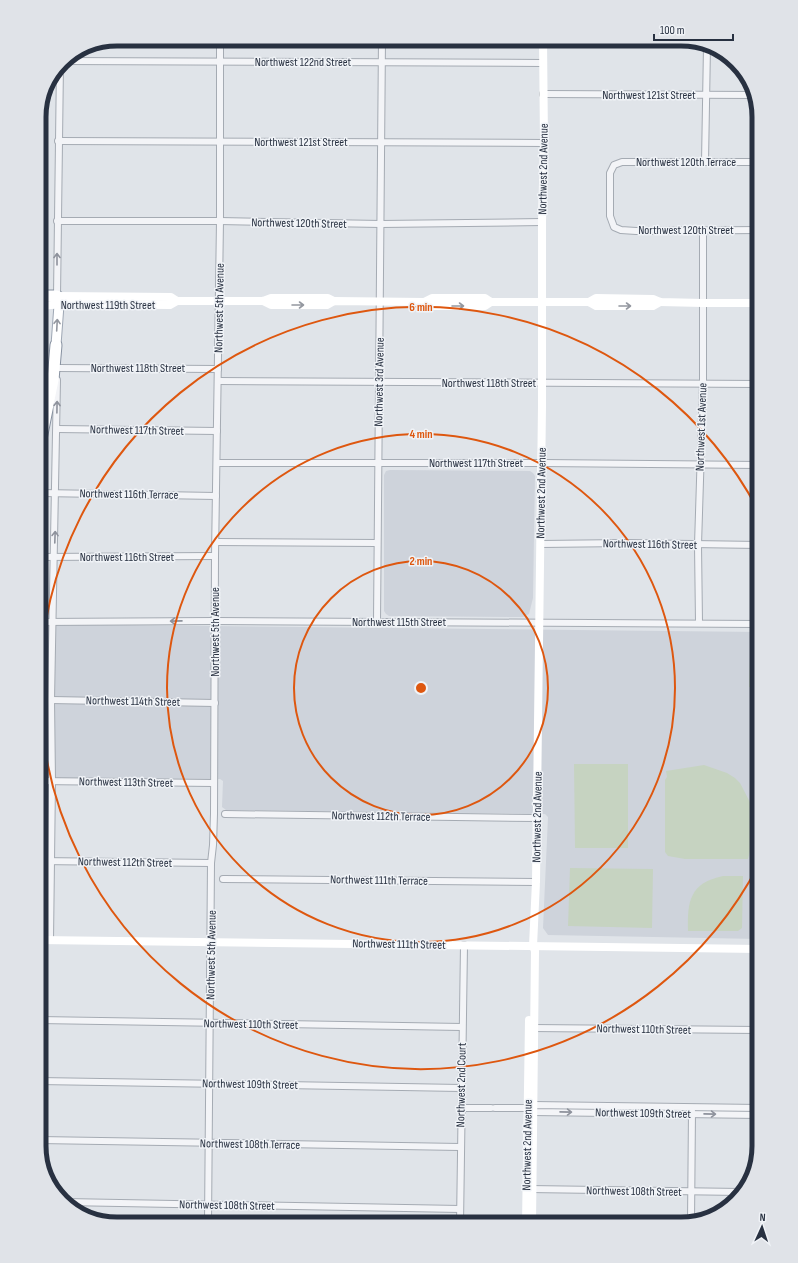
<svg xmlns="http://www.w3.org/2000/svg" width="798" height="1263" font-family="'Sofia Sans Condensed',sans-serif">
	<rect width="100%" height="100%" fill="#e0e4e9"/>
	<g fill="#ced3db">
		<path d="M390,470L530,471L533,473L535,476L533,598L529,614L523,617L389,616L386,614L384,611V475L386,471Z"/>
		<path d="M39,624L759,632V939L548,935L543,928L548,817L545,814L226,810L222,807L223,781L220,779L39,778Z"/>
	</g>
	<g fill="#c6d3c1">
		<path d="M755,639L759,640V687H749L750,658H755Z"/>
		<path d="M574,764H628V848H575Z"/>
		<path d="M704,765L727,773L735,778L740,783L755,812L753,840L748,859H685L668,856L665,852V780L667,777L666,771Z"/>
		<path d="M570,868L653,869L652,928L568,926Z"/>
		<path d="M723,876H743L742,928L738,931H688C687,901 690,883 723,876Z"/>
	</g>
	<g fill="none" stroke-linecap="round" stroke-linejoin="round">
		<defs>
			<g id="street">
				<path d="M62,61L543,63"/>
				<path d="M543,94L754,95"/>
				<path d="M58,141L544,143"/>
				<path d="M705,162L707,46"/>
				<path d="M57,221H220L381,224L542,222"/>
				<path d="M759,230L636,231L621,230L614,227L610,216V173L614,165L622,162H759"/>
				<path d="M57,296L60,64"/>
				<path d="M57,368L218,369"/>
				<path d="M218,381L759,384"/>
				<path d="M57,429L217,431"/>
				<path d="M217,463H542L759,465"/>
				<path d="M42,493L216,496"/>
				<path d="M216,542L377,543"/>
				<path d="M541,544L625,543L759,545"/>
				<path d="M39,557L215,556"/>
				<path d="M39,622L215,621L759,624"/>
				<path d="M377,622L382,39"/>
				<path d="M699,623L698,545L703,384V230"/>
				<path d="M51,700L215,703"/>
				<path d="M39,781L213,783"/>
				<path d="M225,814L537,818"/>
				<path d="M39,861L211,863"/>
				<path d="M223,879L536,882"/>
				<path d="M50,940L52,781L51,700L57,380"/>
				<path d="M39,1020L462,1027"/>
				<path d="M531,1028L759,1030"/>
				<path d="M39,1081L461,1088"/>
				<path d="M461,1108H491"/>
				<path d="M495,1108H527L533,1105L759,1108"/>
				<path d="M531,1110L533,1112L759,1115"/>
				<path d="M39,1140L460,1147"/>
				<path d="M529,1189L741,1192"/>
				<path d="M65,1202L460,1209"/>
				<path d="M691,1222L692,1111"/>
				<path d="M208,1224L211,863L213,845L214,814L215,556L220,221V39"/>
				<path d="M460,1224L464,945"/>
			</g>
			<path id="primary" d="M56,345L59,305L57,296"/>
			<g id="highway">
				<path d="M39,296H57"/>
				<path d="M39,449L53,380L56,345"/>
			</g>
		</defs>
		<use href="#street" stroke="#a5abb3" stroke-width="8"/>
		<use href="#primary" stroke="#9fa8b5" stroke-width="11"/>
		<use href="#highway" stroke="#8791a0" stroke-width="13"/>
		<use href="#street" stroke="#f3f4f7" stroke-width="6"/>
		<g stroke="#fff" stroke-width="8">
			<path d="M57,296L171,297L177,301H263L271,298H328L334,301"/>
			<path d="M263,301L271,305H327L334,301L424,302L432,306H485L491,302"/>
			<path d="M424,302L432,298H485L491,302H589L596,306H653L660,302"/>
			<path d="M589,302L596,298L653,299L660,302L703,303H751L759,299"/>
			<path d="M39,306L64,304L170,305L177,301"/>
			<path d="M39,940L759,949"/>
			<path d="M526,1224L529,1020"/>
			<path d="M532,1224L535,951L533,946L536,882L542,406V222L544,143L543,39"/>
		</g>
		<use href="#primary" stroke="#fff" stroke-width="9"/>
		<use href="#highway" stroke="#fff" stroke-width="11"/>
	</g>
	<defs><path id="oneway-shaft" d="M-6 0H5M1.5-3L5.5 0L1.5 3" fill="none" stroke-width="1.6" stroke-linecap="round" stroke-linejoin="round"/></defs>
	<g stroke="#8e929c">
		<use href="#oneway-shaft" transform="translate(57 259) rotate(-90)"/>
		<use href="#oneway-shaft" transform="translate(57 407) rotate(-89)"/>
		<use href="#oneway-shaft" transform="translate(55 537) rotate(-88)"/>
		<use href="#oneway-shaft" transform="translate(176 621) rotate(179)"/>
		<use href="#oneway-shaft" transform="translate(566 1112) rotate(1)"/>
		<use href="#oneway-shaft" transform="translate(710 1114) rotate(1)"/>
	</g>
	<g stroke="#9498a0">
		<use href="#oneway-shaft" transform="translate(298 305)"/>
		<use href="#oneway-shaft" transform="translate(458 306)"/>
		<use href="#oneway-shaft" transform="translate(625 306)"/>
		<use href="#oneway-shaft" transform="translate(57 325) rotate(-87)"/>
	</g>
	<g fill="none" stroke="#de570f" stroke-width="2">
		<circle cx="421" cy="688" r="127"/>
		<circle cx="421" cy="688" r="254"/>
		<path d="M759 864A381 381 0 1 1 759 512"/>
	</g>
	<g text-anchor="middle" stroke-width="3" stroke-linejoin="round" paint-order="stroke">
		<g font-size="12" fill="#283141" stroke="#f0f3f7">
			<text x="303" y="66">Northwest 122nd Street</text>
			<text x="649" y="99">Northwest 121st Street</text>
			<text x="301" y="146">Northwest 121st Street</text>
			<text x="686" y="166">Northwest 120th Terrace</text>
			<text transform="translate(543 169) rotate(-89)" y="4">Northwest 2nd Avenue</text>
			<text transform="translate(299 223) rotate(1)" y="4">Northwest 120th Street</text>
			<text x="686" y="234">Northwest 120th Street</text>
			<text x="108" y="309">Northwest 119th Street</text>
			<text transform="translate(219 308) rotate(-89)" y="4">Northwest 5th Avenue</text>
			<text x="138" y="372">Northwest 118th Street</text>
			<text transform="translate(379 382) rotate(-89)" y="4">Northwest 3rd Avenue</text>
			<text x="489" y="387">Northwest 118th Street</text>
			<text transform="translate(701 427) rotate(-88)" y="4">Northwest 1st Avenue</text>
			<text transform="translate(137 430) rotate(1)" y="4">Northwest 117th Street</text>
			<text x="476" y="467">Northwest 117th Street</text>
			<text transform="translate(541 493) rotate(-89)" y="4">Northwest 2nd Avenue</text>
			<text transform="translate(129 494) rotate(1)" y="4">Northwest 116th Terrace</text>
			<text transform="translate(650 544) rotate(1)" y="4">Northwest 116th Street</text>
			<text x="127" y="561">Northwest 116th Street</text>
			<text x="399" y="626">Northwest 115th Street</text>
			<text transform="translate(215 632) rotate(-90)" y="4">Northwest 5th Avenue</text>
			<text transform="translate(133 701) rotate(1)" y="4">Northwest 114th Street</text>
			<text transform="translate(126 782) rotate(1)" y="4">Northwest 113th Street</text>
			<text transform="translate(381 816) rotate(1)" y="4">Northwest 112th Terrace</text>
			<text transform="translate(537 817) rotate(-89)" y="4">Northwest 2nd Avenue</text>
			<text transform="translate(125 862) rotate(1)" y="4">Northwest 112th Street</text>
			<text transform="translate(379 880) rotate(1)" y="4">Northwest 111th Terrace</text>
			<text transform="translate(399 944) rotate(1)" y="4">Northwest 111th Street</text>
			<text transform="translate(211 955) rotate(-89)" y="4">Northwest 5th Avenue</text>
			<text transform="translate(251 1024) rotate(1)" y="4">Northwest 110th Street</text>
			<text transform="translate(644 1029) rotate(1)" y="4">Northwest 110th Street</text>
			<text transform="translate(250 1084) rotate(1)" y="4">Northwest 109th Street</text>
			<text transform="translate(461 1085) rotate(-89)" y="4">Northwest 2nd Court</text>
			<text transform="translate(643 1113) rotate(1)" y="4">Northwest 109th Street</text>
			<text transform="translate(250 1144) rotate(1)" y="4">Northwest 108th Terrace</text>
			<text transform="translate(527 1145) rotate(-89)" y="4">Northwest 2nd Avenue</text>
			<text transform="translate(634 1191) rotate(1)" y="4">Northwest 108th Street</text>
			<text transform="translate(227 1205) rotate(1)" y="4">Northwest 108th Street</text>
		</g>
	</g>
	<path d="M0 0H798V1263H0ZM117 46H681A71 71 0 0 1 752 117V1146A71 71 0 0 1 681 1217H117A71 71 0 0 1 46 1146V117A71 71 0 0 1 117 46Z" fill="#e0e3e8" fill-rule="evenodd"/>
	<path fill="none" stroke="#283141" stroke-width="5" d="M117 46H681A71 71 0 0 1 752 117V1146A71 71 0 0 1 681 1217H117A71 71 0 0 1 46 1146V117A71 71 0 0 1 117 46Z"/>
	<circle cx="421" cy="688" r="6" fill="#de570f" stroke="#f0f3f7" stroke-width="2"/>
	<g font-size="12" text-anchor="middle" font-weight="bold" fill="#de570f" stroke="#f0f3f7" stroke-width="3" stroke-linejoin="round" paint-order="stroke">
		<text x="421" y="311">6 min</text>
		<text x="421" y="438">4 min</text>
		<text x="421" y="565">2 min</text>
	</g>
	<g transform="translate(762 1227) rotate(3)" stroke="#f0f3f7" stroke-width="3" paint-order="stroke">
	<path d="M0-3L7 15L0 10L-7 15Z" fill="#283141"/>
	<text y="-6" font-size="11" font-weight="bold" text-anchor="middle" fill="#283141">N</text>
	</g>
	<path d="M654 34v6h79v-6" fill="none" stroke="#283141" stroke-width="2"/>
	<text x="660" y="34" font-size="12" fill="#283141" stroke="#f0f3f7" stroke-width="3" paint-order="stroke">100 m</text>
</svg>
